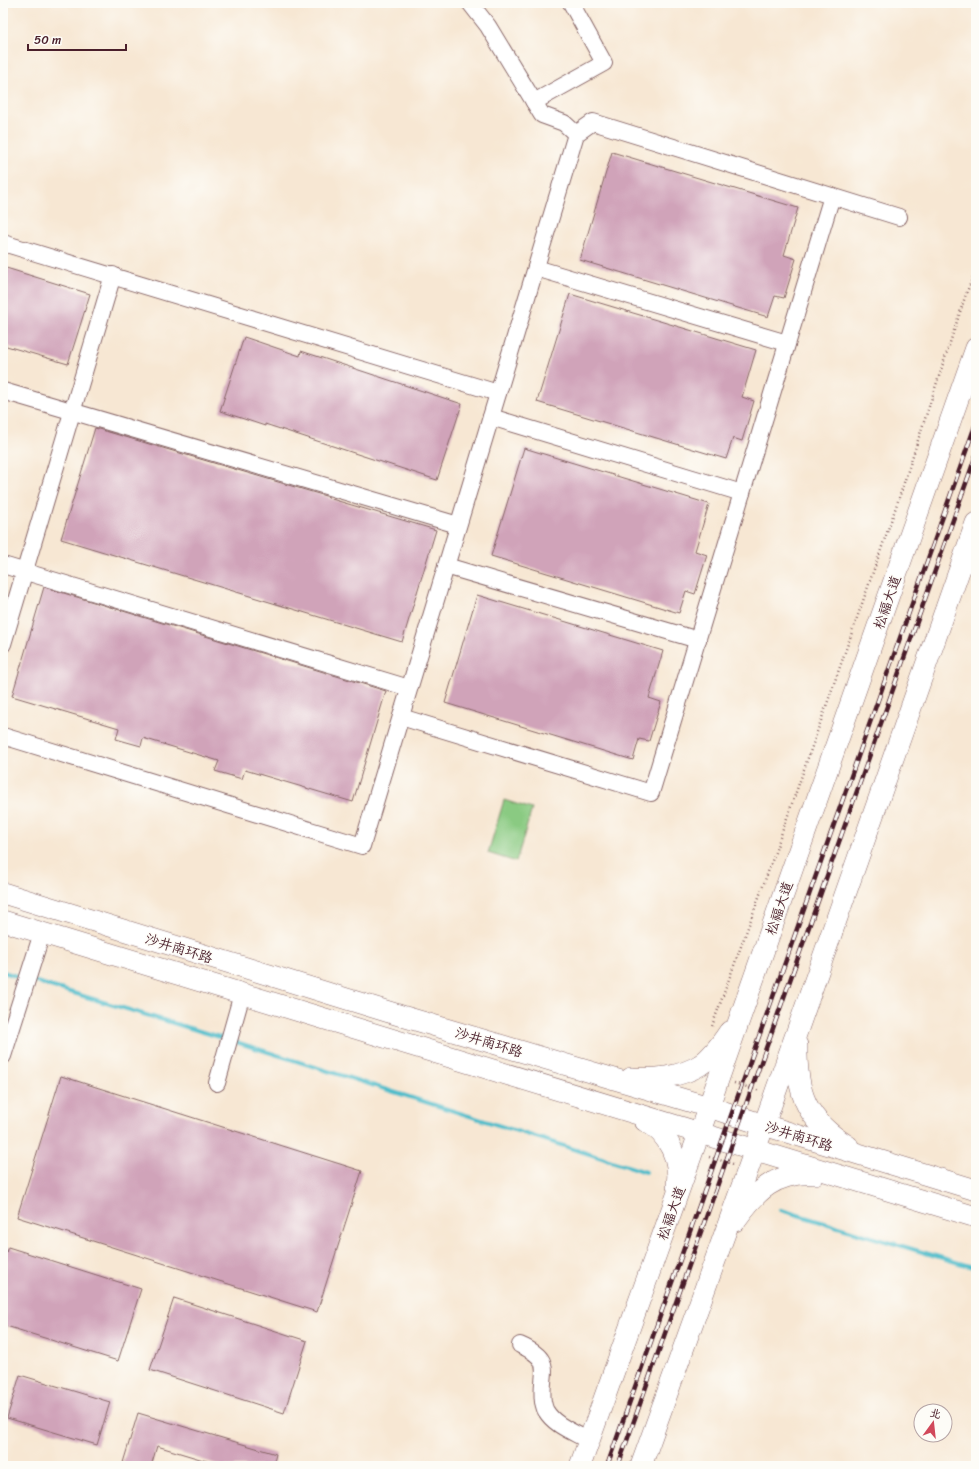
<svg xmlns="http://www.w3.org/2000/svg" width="979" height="1469" font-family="Sriracha,'LXGW WenKai TC',sans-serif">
	<rect width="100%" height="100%" fill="#fdfcf7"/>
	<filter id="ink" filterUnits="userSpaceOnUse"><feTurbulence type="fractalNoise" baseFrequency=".025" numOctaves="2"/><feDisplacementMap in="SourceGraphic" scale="8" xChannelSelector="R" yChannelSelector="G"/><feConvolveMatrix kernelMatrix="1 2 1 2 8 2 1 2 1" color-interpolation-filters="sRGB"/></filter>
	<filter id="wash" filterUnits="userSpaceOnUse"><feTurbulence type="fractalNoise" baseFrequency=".012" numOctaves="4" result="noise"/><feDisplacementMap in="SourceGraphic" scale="16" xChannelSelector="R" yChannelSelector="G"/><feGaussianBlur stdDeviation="0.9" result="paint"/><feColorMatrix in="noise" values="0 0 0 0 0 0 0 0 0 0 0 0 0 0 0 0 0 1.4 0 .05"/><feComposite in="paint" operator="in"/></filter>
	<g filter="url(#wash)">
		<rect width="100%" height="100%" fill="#f7e7d3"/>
		<path fill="#8aca82" stroke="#6a7456" d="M504,800L532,809L516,862L488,853Z"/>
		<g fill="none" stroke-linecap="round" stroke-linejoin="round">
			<g stroke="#51bdcb" stroke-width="4">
				<path d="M3,972L23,978"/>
				<path d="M30,980L226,1039"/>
				<path d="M233,1041L646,1172"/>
				<path d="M781,1210L976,1268"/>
			</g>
		</g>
		<g id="blocks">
			<g fill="#d0a3b9">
				<path d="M612,152L798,208L784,255L796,259L784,298L775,296L768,317L580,260Z"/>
				<path d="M3,267L90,294L68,364L3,345Z"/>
				<path d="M570,294L756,350L742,397L754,401L742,441L733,438L726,459L537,402Z"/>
				<path d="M244,337L300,356L301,351L462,404L437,480L265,424V426L220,411Z"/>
				<path d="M95,428L329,497L328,498L436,530L402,642L61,539Z"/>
				<path d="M524,448L709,504L695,551L707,555L695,594L686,591L679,613L491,556Z"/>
				<path d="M44,587L386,691L353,802L245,770L242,779L215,771L219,761L143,738L141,746L116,739L119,728L12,696Z"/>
				<path d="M477,595L663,651L649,698L661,702L649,741L639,739L633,760L445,703Z"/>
				<path d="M61,1076L362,1171L317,1312L17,1217Z"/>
				<path d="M8,1247L141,1289L118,1361L3,1325V1261Z"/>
				<path d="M174,1298L307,1341L284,1413L150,1370Z"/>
				<path d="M20,1375L110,1402L97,1445L7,1418Z"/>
				<path d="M138,1413L276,1454L273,1466H223L157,1446L151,1466H122Z"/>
			</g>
		</g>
	</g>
	<g filter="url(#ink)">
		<use href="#blocks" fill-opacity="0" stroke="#876566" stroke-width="1"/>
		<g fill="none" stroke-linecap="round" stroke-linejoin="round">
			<defs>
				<g id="minor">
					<path d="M470,3L488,26L542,115L564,123L576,134"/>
					<path d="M534,102L604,63L571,3"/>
					<path d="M3,243L498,393"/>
					<path d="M536,268L787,343"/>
					<path d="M3,391L458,525"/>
					<path d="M491,417L742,493"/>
					<path d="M3,565L409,688"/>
					<path d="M446,566L698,640"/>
					<path d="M3,644L113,275"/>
					<path d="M401,717L651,793L832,196"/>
					<path d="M3,736L362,846L576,134L593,122L899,217"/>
					<path d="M3,1056L42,933"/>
					<path d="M217,1083L242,994"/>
					<path d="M520,1345C557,1361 539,1373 543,1402C544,1405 544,1408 546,1411C555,1426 574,1432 589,1441"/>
				</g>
				<g id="major">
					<path d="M3,893L402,1016L709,1107L764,1125L976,1190"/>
					<path d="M3,921L976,1217"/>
					<path d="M797,1045C796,1093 806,1120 848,1146"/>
					<path d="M631,1078C653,1080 681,1077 700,1065C712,1057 721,1044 729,1032"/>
					<path d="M645,1121C669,1133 681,1161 677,1186"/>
					<path d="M735,1221C756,1191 776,1171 815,1174"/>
					<path d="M580,1466L699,1134L976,348"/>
					<path d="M641,1466L764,1125L976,523"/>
				</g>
			</defs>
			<use href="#minor" stroke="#876566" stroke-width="18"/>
			<use href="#major" stroke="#876566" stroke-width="22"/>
			<g stroke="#876566" stroke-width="2.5" stroke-dasharray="1 3" stroke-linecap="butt">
				<path d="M712,1026L767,875L898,501L966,294L976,270"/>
				<path d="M734,1083L760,1091"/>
				<path d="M709,1157L733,1164"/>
			</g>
			<use href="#minor" stroke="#fff" stroke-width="16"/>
			<use href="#major" stroke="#fff" stroke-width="21"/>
			<defs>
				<g id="rail">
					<path d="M607,1466L976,423"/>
					<path d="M618,1466L976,455"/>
				</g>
			</defs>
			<use href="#rail" stroke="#4a1f2b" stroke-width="4.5"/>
			<use href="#rail" stroke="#fdfcf7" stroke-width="3" stroke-dasharray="9" stroke-linecap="butt"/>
		</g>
	</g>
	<g text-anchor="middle" stroke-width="3" stroke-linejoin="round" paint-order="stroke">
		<g font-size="14" fill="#4a1f2b" stroke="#fdfcf7">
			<text transform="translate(887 602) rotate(-71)" y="5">松福大道</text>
			<text transform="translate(779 908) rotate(-71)" y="5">松福大道</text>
			<text transform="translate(179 948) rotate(17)" y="5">沙井南环路</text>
			<text transform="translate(489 1042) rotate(17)" y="5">沙井南环路</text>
			<text transform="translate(799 1136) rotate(17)" y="5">沙井南环路</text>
			<text transform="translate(671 1213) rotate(-70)" y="5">松福大道</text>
		</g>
	</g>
	<rect width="979" height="1469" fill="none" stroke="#fdfcf7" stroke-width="16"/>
	<g transform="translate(933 1423) rotate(15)"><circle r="19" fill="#fdfcf7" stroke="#b5a4a5"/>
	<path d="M0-3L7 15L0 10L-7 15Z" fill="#d1495b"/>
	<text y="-6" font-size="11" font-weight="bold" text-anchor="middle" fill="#4a1f2b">北</text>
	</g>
	<path d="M28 44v6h98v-6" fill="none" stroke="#4a1f2b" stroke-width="2"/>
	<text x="34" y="44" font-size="12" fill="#4a1f2b" stroke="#fdfcf7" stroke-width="3" paint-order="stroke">50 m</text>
</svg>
